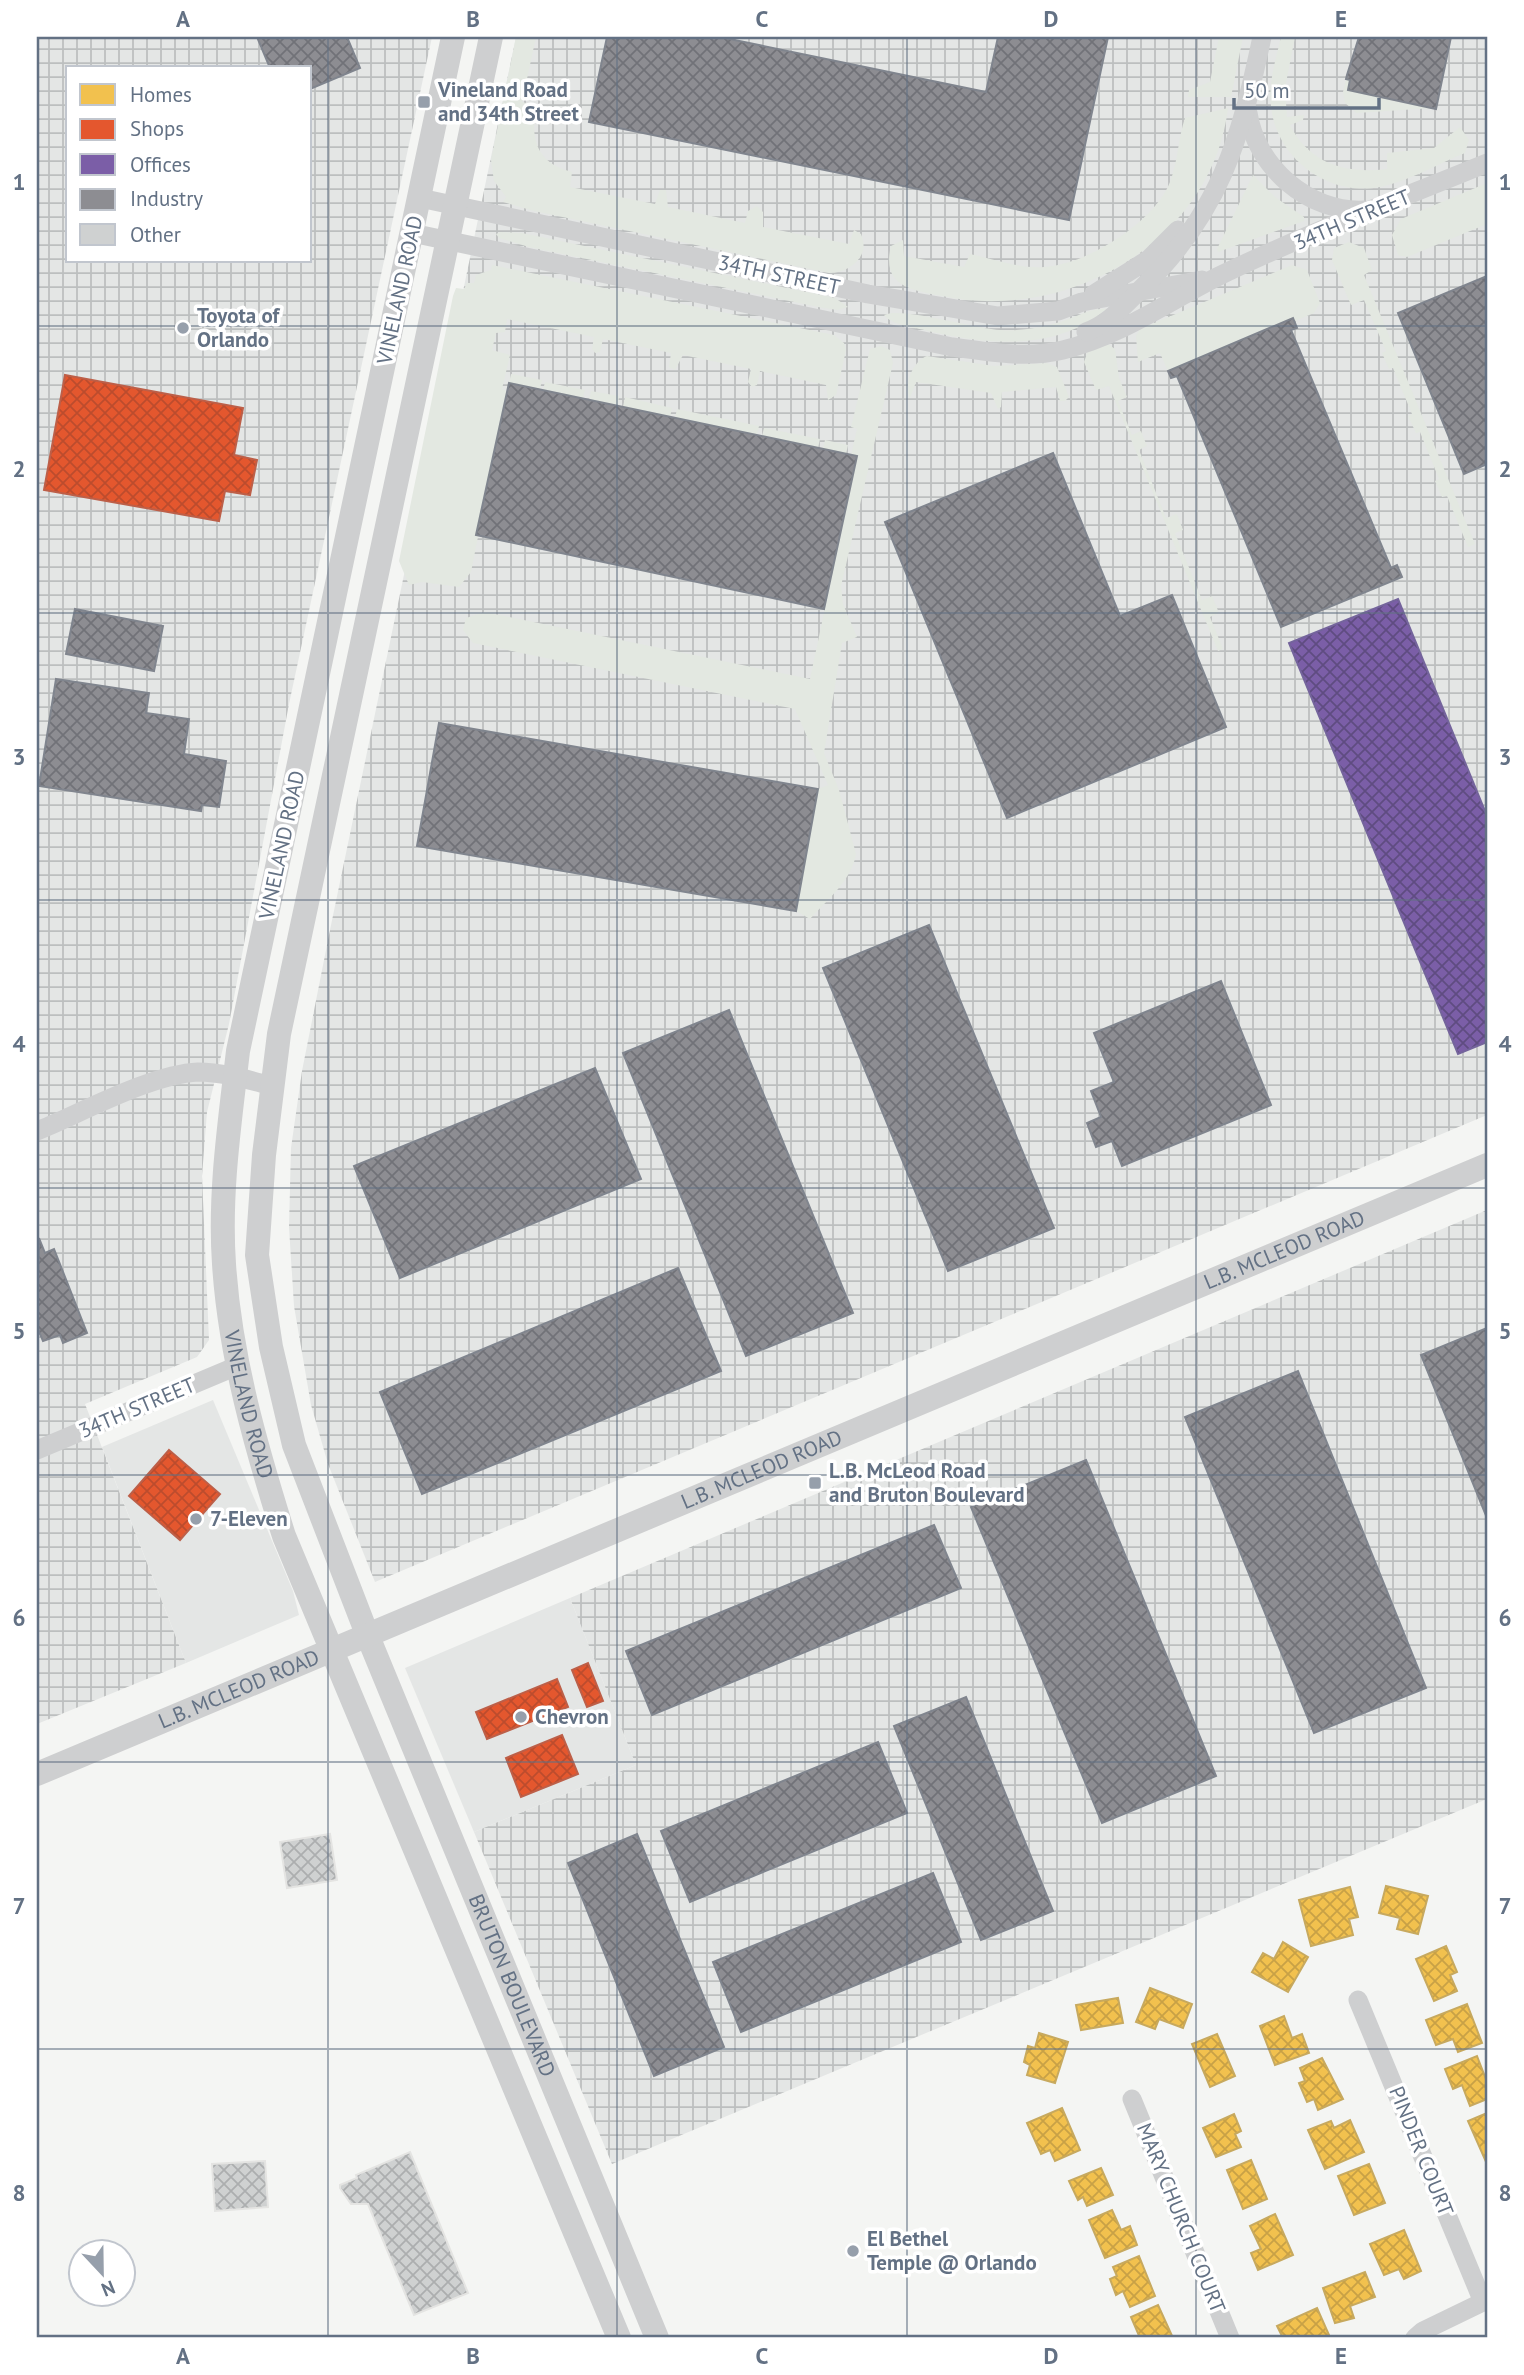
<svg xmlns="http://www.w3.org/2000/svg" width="1524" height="2375" font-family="'PT Sans',sans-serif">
	<defs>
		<pattern id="industrial-grid" width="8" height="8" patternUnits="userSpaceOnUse" patternTransform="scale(1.75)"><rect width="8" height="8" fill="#e4e6e5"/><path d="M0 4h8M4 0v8" fill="none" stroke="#bcbfbf"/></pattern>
		<pattern id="homes-cross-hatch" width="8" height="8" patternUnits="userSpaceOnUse" patternTransform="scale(1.75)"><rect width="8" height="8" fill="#f2c14e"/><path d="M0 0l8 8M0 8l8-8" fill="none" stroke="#c8a146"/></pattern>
		<pattern id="shops-cross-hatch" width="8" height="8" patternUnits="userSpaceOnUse" patternTransform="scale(1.75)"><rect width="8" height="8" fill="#e4572e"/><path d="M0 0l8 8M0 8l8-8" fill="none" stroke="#bc4c2d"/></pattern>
		<pattern id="offices-cross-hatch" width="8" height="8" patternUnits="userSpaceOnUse" patternTransform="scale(1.75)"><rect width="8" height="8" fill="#7b5ea7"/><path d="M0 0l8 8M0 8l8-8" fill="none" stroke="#5f4c81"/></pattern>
		<pattern id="industry-cross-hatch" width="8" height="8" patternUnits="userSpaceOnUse" patternTransform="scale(1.75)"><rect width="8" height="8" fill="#8d8d92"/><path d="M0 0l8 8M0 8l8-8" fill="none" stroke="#717278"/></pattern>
		<pattern id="building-cross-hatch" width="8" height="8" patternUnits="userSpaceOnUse" patternTransform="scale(1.75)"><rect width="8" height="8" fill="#cfd1d1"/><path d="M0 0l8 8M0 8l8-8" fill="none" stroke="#acaeaf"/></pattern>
	</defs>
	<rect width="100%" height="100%" fill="#f4f5f3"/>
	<g fill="#e4e6e5">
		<path d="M213,1400L293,1591L299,1615L186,1663L102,1447Z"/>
		<path d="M570,1598L636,1765L474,1832L405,1668Z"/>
	</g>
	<g fill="url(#industrial-grid)" fill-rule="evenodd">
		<path d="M37,37H432L289,704L229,1024L207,1112L202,1176L209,1340L197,1357L85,1404L186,1663L37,1724ZM68,68H310V261H68Z"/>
		<path d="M516,37H1487V1115L375,1582L328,1464L311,1405L294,1306L289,1227L291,1148L302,1071L330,930Z"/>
		<path d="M1487,1210V1799L612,2164L474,1832L636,1765L570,1598Z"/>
	</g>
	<g fill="#e3e8e1">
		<path d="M516,37H536L522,102L537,106C529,138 537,164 572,172L570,187L655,204L660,190H666L668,207L745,223L748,211L757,206L763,212V227L849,244L854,230L861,234C871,256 850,273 829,273L534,211L503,202L506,197L494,181L491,160Z"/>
		<path d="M1219,37H1243L1231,97H1188L1189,90L1210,82Z"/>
		<path d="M1281,37H1295L1285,88L1287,117L1304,115L1303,120L1290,125C1310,164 1345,174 1387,169V153L1434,148L1460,127L1469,140L1465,153C1438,164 1409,181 1380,187C1328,197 1276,158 1271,106C1268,83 1276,59 1281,37Z"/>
		<path d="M1346,79L1350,80L1348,90L1433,108L1357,113L1345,103L1343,92Z"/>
		<path d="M1228,108C1212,242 1067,323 942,296C912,290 881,287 891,246L903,240L904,256L964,267L970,254C993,259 1021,269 1044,267C1086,265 1155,222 1170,182C1178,162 1178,138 1185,118Z"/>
		<path d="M1253,175L1275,197L1304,217V221L1218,252L1217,249Z"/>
		<path d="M1487,183V224L1407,257L1398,255L1392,235L1401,219Z"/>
		<path d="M501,232L522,233L835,298L848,307L837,310L818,307L529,247L499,238L496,234Z"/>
		<path d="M1349,242L1364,248L1372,270L1364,275L1475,544L1468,547L1447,496L1442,497L1435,481L1439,479L1420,432L1416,433L1408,416L1412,414L1393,368L1389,369L1382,353L1386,351L1364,300L1351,305L1332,260L1334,248Z"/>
		<path d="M492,265L834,335L844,343L846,350L836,395L828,400L826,385L760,371L757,385L752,387L748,382L751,369L683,355L675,370L669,367L671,353L603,339L600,352L595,353L592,349L594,337L507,319L505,332L496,333L492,350L510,355L502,389L507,391L471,572L459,587L422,582L409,585L399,561L453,296L456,288L464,289L467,283H474L476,275L491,270Z"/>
		<path d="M1292,265L1307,270L1320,303L1314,313L1295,321L1293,318L1168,371L1160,353L1138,362L1136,336L1140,329Z"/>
		<path d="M1107,309C1054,352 990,345 928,331C914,327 893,326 884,315C901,306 975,329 1001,330C1021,331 1041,328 1060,322C1075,318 1091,307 1107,309Z"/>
		<path d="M1108,344L1115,349L1119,378L1127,397L1118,401L1132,435L1141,431L1147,446L1139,450L1166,518L1177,514L1183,530L1175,533L1202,600L1212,596L1219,613L1210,617L1223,649L1218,651L1109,386L1096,390L1084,362L1088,351Z"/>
		<path d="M881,346L890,350L893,363L841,586L843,604L857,637L842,643L824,753L839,790L856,854C852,880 827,900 810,919L796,911L818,789L828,785L795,709L473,643L463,630L466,618L485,612L810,679L857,457L851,455L857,429L851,427L870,349Z"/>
		<path d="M927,356L994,366L1047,363L1057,367L1069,397L1065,401H1060L1056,387L1002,392L1001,407L998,409L991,393L916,382L910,398C903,385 913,361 927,356Z"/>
		<path d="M511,374L542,380L540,389L509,383Z"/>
		<path d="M545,382L585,390L583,398L543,390Z"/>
		<path d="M591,391L619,396L618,405L589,400Z"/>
		<path d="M625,397L672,408L670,417L623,407Z"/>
		<path d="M677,409L759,426L757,435L675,418Z"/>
		<path d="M764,428L820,439L818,448L762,436Z"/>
		<path d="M825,440L848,445L846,454L823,449Z"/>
	</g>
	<g fill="url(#homes-cross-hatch)" stroke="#c7a95e" stroke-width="2">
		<path d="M1386,1886L1428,1896L1418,1934L1397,1929L1400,1918L1379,1913Z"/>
		<path d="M1350,1887L1358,1917L1349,1919L1353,1935L1311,1946L1299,1900Z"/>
		<path d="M1283,1942L1308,1957L1288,1992L1252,1972L1263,1953L1274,1959Z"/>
		<path d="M1446,1946L1457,1972L1450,1975L1457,1991L1434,2001L1416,1959Z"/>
		<path d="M1150,1988L1192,2004L1183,2028L1159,2019L1155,2029L1136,2022Z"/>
		<path d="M1118,1998L1123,2023L1081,2030L1076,2005Z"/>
		<path d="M1467,2004L1482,2043L1458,2052L1453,2039L1436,2045L1426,2020Z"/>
		<path d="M1284,2016L1292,2038L1302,2034L1309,2053L1275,2065L1260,2026Z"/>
		<path d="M1039,2033L1068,2042L1055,2083L1027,2075L1030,2065L1024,2062L1028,2046L1035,2048Z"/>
		<path d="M1217,2034L1235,2076L1210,2087L1192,2044Z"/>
		<path d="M1477,2056L1487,2082V2099L1470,2106L1462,2085L1453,2089L1445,2069Z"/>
		<path d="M1322,2058L1343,2099L1318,2110L1314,2099L1307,2102L1299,2083L1305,2081L1300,2068Z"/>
		<path d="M1062,2108L1080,2150L1055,2161L1050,2150L1041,2154L1027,2123Z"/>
		<path d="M1487,2113V2164L1468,2121Z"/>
		<path d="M1234,2114L1241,2131L1235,2134L1241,2147L1216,2157L1203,2128Z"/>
		<path d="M1350,2120L1364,2152L1325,2169L1308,2130L1331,2121L1334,2128Z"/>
		<path d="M1251,2160L1267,2199L1243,2209L1227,2170Z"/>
		<path d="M1369,2164L1385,2203L1354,2215L1338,2176Z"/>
		<path d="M1101,2168L1113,2195L1087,2206L1083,2197L1078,2200L1069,2181Z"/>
		<path d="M1112,2210L1121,2230L1130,2226L1137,2245L1105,2258L1089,2220Z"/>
		<path d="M1275,2214L1293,2255L1258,2270L1251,2253L1261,2249L1250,2226Z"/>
		<path d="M1404,2230L1421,2271L1404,2279L1399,2269L1384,2275L1370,2244Z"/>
		<path d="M1139,2256L1155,2296L1130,2307L1123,2291L1116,2295L1110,2279L1117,2276L1113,2267Z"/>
		<path d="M1365,2272L1375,2297L1350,2306L1354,2318L1335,2323L1323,2288Z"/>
		<path d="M1158,2305L1173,2338H1140L1131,2317Z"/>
		<path d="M1317,2308L1329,2335L1322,2338H1283L1277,2326Z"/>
	</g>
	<g fill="url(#shops-cross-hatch)" stroke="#bd5f48" stroke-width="2">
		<path d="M65,375L243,408L234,455L257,460L250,495L225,491L219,521L44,490Z"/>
		<path d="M169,1450L220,1494L180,1540L129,1496Z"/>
		<path d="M588,1663L603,1701L587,1707L572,1670Z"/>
		<path d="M557,1679L568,1707L487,1739L476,1712Z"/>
		<path d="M562,1735L578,1774L521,1797L506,1758Z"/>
	</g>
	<path fill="url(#offices-cross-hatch)" stroke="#74649c" stroke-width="2" d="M1398,599L1487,816V1042L1458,1054L1289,643Z"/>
	<g fill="url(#industry-cross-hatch)" stroke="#80858e" stroke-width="2">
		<path d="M257,37H347L360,68L310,89V68H270Z"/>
		<path d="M607,37H720L986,92L998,37H1108L1069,220L589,122Z"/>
		<path d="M1359,37H1451L1436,109L1348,90L1350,80L1346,79L1347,75Z"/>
		<path d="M1487,276V464L1464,474L1398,313Z"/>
		<path d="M1293,318L1297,328L1291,330L1391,568L1397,565L1402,577L1281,627L1177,376L1171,378L1168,371Z"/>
		<path d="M509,383L857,456L824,609L476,535Z"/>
		<path d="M1053,453L1120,616L1172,595L1226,727L1007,818L885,522Z"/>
		<path d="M75,609L163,626L154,671L66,654Z"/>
		<path d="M56,679L149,693L146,713L189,719L184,754L226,761L219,807L202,805L201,811L39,786Z"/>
		<path d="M439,723L818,789L796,911L417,846Z"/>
		<path d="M929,925L1054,1228L948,1271L823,968Z"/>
		<path d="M1221,981L1271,1105L1122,1166L1112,1141L1096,1147L1087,1123L1101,1117L1091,1091L1114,1082L1094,1033Z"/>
		<path d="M729,1010L853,1313L746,1356L623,1053Z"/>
		<path d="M595,1068L641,1179L400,1278L354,1166Z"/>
		<path d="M39,1238L45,1253L54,1249L87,1333L63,1343L60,1335L43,1341L37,1327Z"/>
		<path d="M678,1268L721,1371L422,1494L380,1392Z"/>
		<path d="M1487,1328V1518L1421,1355Z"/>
		<path d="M1298,1371L1426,1688L1314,1733L1185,1417Z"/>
		<path d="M1086,1460L1216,1776L1102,1823L971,1507Z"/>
		<path d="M934,1525L961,1588L652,1715L626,1651Z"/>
		<path d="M966,1697L1053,1911L981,1940L894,1726Z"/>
		<path d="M878,1742L907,1813L690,1902L661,1831Z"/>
		<path d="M637,1834L724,2047L654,2076L568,1863Z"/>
		<path d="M933,1873L961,1942L741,2032L713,1962Z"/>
	</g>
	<g fill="url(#building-cross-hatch)" stroke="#e4e4e2" stroke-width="2">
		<path d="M330,1834L337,1880L287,1888L280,1842Z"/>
		<path d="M410,2152L468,2293L414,2315L368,2204H351L340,2188V2185L357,2178L356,2175Z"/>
		<path d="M265,2161L268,2207L215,2211L212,2164Z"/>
	</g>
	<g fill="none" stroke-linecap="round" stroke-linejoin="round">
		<g stroke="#cecfd0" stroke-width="19">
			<path d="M1248,113C1256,167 1309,213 1364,210"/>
			<path d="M420,198L868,294L998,316L1058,311L1082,302L1202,280"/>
			<path d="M412,233L952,347C989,352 1026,359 1063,350C1120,336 1166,303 1217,277C1305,234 1397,200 1487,163"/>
			<path d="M1094,294L1149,259L1178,230"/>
			<path d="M1086,332C1109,324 1124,305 1141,289C1220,213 1240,141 1262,37"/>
			<path d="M37,1131C81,1113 152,1074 198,1072C223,1072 249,1080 272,1086"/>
			<path d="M37,1450L237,1366"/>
			<path d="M1358,2000L1483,2302"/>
			<path d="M1132,2099L1230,2338"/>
			<path d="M1415,2338L1423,2331L1487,2300"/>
		</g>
		<g stroke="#cecfd0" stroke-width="24">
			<path id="s1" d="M453,37L238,1051C230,1121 219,1193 224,1264C230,1357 256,1447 284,1536L619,2338"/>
			<path id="s2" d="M491,37L279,1034L264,1155L257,1255L271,1347L294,1445L367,1634L657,2338"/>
			<path id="s3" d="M37,1774L1487,1165"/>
		</g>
	</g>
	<path fill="none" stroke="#637184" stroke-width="2" stroke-opacity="0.55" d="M328,37V2338M617,37V2338M907,37V2338M1196,37V2338M37,326H1487M37,613H1487M37,900H1487M37,1188H1487M37,1475H1487M37,1762H1487M37,2049H1487"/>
	<g fill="#969fab" stroke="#fff" stroke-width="2.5">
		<rect x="417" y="95" width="14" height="14" rx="3.5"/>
		<circle cx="183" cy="328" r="7"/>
		<rect x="808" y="1476" width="14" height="14" rx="3.5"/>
		<circle cx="196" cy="1519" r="7"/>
		<circle cx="521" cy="1717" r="7"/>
		<circle cx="853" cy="2251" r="7"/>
	</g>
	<g text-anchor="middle" stroke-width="7" stroke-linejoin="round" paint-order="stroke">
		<g font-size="21" font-weight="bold" fill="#637184" stroke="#fff" text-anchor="start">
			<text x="438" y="97">Vineland Road<tspan x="438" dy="24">and 34th Street</tspan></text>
			<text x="197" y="323">Toyota of<tspan x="197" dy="24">Orlando</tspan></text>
			<text x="829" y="1478">L.B. McLeod Road<tspan x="829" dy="24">and Bruton Boulevard</tspan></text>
			<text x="210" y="1526">7-Eleven</text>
			<text x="535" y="1724">Chevron</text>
			<text x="867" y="2246">El Bethel<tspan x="867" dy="24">Temple @ Orlando</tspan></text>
		</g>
		<g font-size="21" fill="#637184" stroke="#fff">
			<text transform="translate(1352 220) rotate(-23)" y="7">34TH STREET</text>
			<text transform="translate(779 275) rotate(12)" y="7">34TH STREET</text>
			<text transform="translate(400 290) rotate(-78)" y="7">VINELAND ROAD</text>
			<text transform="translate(282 845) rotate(-78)" y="7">VINELAND ROAD</text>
			<text dy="7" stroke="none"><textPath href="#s3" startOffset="1353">L.B. MCLEOD ROAD</textPath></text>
			<text dy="7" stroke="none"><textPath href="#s1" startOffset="1393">VINELAND ROAD</textPath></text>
			<text transform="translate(137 1408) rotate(-23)" y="7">34TH STREET</text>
			<text dy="7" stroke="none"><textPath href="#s3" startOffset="786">L.B. MCLEOD ROAD</textPath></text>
			<text dy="7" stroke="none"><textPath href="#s3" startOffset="219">L.B. MCLEOD ROAD</textPath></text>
			<text dy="7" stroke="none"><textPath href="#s2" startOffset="2018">BRUTON BOULEVARD</textPath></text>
			<text transform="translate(1421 2151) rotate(68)" y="7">PINDER COURT</text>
			<text transform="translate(1181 2218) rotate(68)" y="7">MARY CHURCH COURT</text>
		</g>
	</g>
	<rect width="1524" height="2375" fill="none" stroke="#ffffff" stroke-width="77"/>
	<rect x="66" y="66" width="245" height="196" fill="#ffffff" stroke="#c1c6ce" stroke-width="2"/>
	<rect x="80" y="84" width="35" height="21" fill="#f2c14e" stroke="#c1c6ce" stroke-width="2"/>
	<text x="130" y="102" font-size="21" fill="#637184">Homes</text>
	<rect x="80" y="119" width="35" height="21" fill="#e4572e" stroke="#c1c6ce" stroke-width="2"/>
	<text x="130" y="136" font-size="21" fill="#637184">Shops</text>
	<rect x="80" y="154" width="35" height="21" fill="#7b5ea7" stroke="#c1c6ce" stroke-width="2"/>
	<text x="130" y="172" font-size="21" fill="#637184">Offices</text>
	<rect x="80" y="189" width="35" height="21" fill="#8d8d92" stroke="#c1c6ce" stroke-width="2"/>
	<text x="130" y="206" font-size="21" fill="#637184">Industry</text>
	<rect x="80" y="224" width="35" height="21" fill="#cfd1d1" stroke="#c1c6ce" stroke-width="2"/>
	<text x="130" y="242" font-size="21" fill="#637184">Other</text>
	<g transform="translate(102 2273) rotate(158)"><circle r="33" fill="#ffffff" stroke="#c1c6ce" stroke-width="2"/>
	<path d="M0-5L12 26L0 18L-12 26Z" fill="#969fab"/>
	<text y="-10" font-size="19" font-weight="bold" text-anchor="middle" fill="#637184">N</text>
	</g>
	<path d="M1234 98v10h145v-10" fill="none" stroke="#637184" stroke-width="3.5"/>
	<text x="1244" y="98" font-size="21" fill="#637184" stroke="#ffffff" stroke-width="5" paint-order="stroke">50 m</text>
	<rect x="38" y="38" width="1448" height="2298" fill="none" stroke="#637184" stroke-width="2.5"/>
	<g font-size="23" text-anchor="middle" font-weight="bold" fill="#637184">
		<text x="183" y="27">A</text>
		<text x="473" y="27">B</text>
		<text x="762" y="27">C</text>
		<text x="1051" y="27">D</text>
		<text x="1341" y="27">E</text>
		<text x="19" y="190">1</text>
		<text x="1505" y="190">1</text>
		<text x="19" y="477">2</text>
		<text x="1505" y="477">2</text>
		<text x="19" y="765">3</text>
		<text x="1505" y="765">3</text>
		<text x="19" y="1052">4</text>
		<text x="1505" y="1052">4</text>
		<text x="19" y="1339">5</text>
		<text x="1505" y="1339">5</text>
		<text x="19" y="1626">6</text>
		<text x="1505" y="1626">6</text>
		<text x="19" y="1914">7</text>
		<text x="1505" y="1914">7</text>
		<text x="19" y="2201">8</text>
		<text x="1505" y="2201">8</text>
		<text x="183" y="2364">A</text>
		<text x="473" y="2364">B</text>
		<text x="762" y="2364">C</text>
		<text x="1051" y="2364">D</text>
		<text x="1341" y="2364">E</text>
	</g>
</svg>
